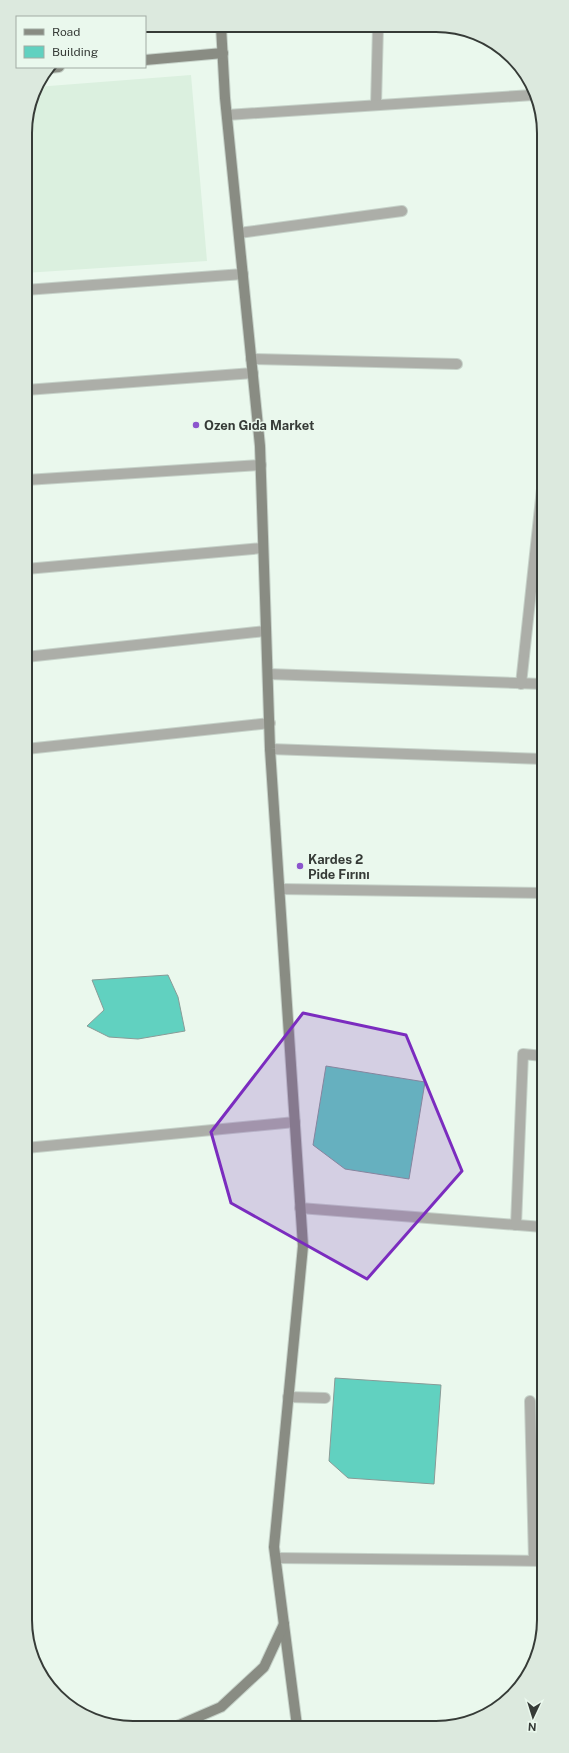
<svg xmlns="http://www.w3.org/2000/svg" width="569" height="1753" font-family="'Public Sans',sans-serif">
	<rect width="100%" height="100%" fill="#eaf8ed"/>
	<path fill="#dbf0df" d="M191,75L207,261L25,273V126L36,87Z"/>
	<g fill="#61d1c0" stroke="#899b97">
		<path d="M168,975L178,997L185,1031L138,1039L109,1037L87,1026L104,1010L92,980Z"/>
		<path d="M326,1066L425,1082L409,1179L345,1169L313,1145Z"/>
		<path d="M335,1378L441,1385L434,1484L348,1478L329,1461Z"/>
	</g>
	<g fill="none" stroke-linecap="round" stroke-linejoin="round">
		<defs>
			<g id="street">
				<path d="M376,105L378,27"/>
				<path d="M227,115L533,95"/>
				<path d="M239,233L402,211"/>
				<path d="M25,290L243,274"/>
				<path d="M251,359L457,364"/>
				<path d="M26,390L253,373"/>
				<path d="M26,480L261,465"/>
				<path d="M26,569L263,548"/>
				<path d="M26,657L266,631"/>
				<path d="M268,674L543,684"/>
				<path d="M521,684L542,489"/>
				<path d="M26,749L270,723"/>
				<path d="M270,749L543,759"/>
				<path d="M280,889L543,893"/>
				<path d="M26,1148L295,1122"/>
				<path d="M300,1208L543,1227"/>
				<path d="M516,1225L523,1054L543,1056"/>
				<path d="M288,1397L325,1398"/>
				<path d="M530,1401L534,1560"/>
				<path d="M276,1558L544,1561"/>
			</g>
			<g id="secondary">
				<path d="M221,26L225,98L260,446L270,749L303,1246L274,1547L297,1726"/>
				<path d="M145,60L223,53"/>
				<path d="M50,68L59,67"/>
				<path d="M177,1726L221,1707L264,1667L284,1624"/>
			</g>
		</defs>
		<use href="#street" stroke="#c6d2c9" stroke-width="12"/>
		<use href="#secondary" stroke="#c6d2c9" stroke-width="12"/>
		<use href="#street" stroke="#acaea8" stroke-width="10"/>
		<use href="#secondary" stroke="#898c83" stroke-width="10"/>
	</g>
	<path fill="#7b2cbf" fill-opacity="0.2" stroke="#7b2cbf" stroke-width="3" stroke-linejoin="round" d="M303,1013L406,1035L462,1171L367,1279L231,1203L211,1132Z"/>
	<g fill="#8c55cd" stroke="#eaf8ed" stroke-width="1.5">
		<circle cx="196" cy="425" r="4"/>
		<circle cx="300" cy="866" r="4"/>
	</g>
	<g text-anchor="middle" stroke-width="3" stroke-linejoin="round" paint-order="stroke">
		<g font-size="13" font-weight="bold" fill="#363b37" stroke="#eaf8ed" text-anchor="start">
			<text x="204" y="430">Ozen Gıda Market</text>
			<text x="308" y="864">Kardes 2<tspan x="308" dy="15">Pide Fırını</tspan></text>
		</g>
	</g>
	<path d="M0 0H569V1753H0ZM133 32H436A101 101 0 0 1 537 133V1620A101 101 0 0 1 436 1721H133A101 101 0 0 1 32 1620V133A101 101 0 0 1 133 32Z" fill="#dce9de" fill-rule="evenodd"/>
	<path fill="none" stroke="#363b37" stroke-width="2" d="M133 32H436A101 101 0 0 1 537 133V1620A101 101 0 0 1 436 1721H133A101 101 0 0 1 32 1620V133A101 101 0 0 1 133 32Z"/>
	<rect x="16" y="16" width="130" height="52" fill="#eaf8ed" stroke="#a2aca4"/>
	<rect x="24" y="29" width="20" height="6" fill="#898c83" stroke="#a2aca4"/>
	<text x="52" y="36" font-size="12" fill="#363b37">Road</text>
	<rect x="24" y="46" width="20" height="12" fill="#61d1c0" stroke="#a2aca4"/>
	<text x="52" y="56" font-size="12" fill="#363b37">Building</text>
	<g transform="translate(533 1717) rotate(184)" stroke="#eaf8ed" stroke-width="3" paint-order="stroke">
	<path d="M0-3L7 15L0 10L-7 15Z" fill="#363b37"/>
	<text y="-6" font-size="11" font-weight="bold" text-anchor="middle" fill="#363b37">N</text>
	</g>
</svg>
